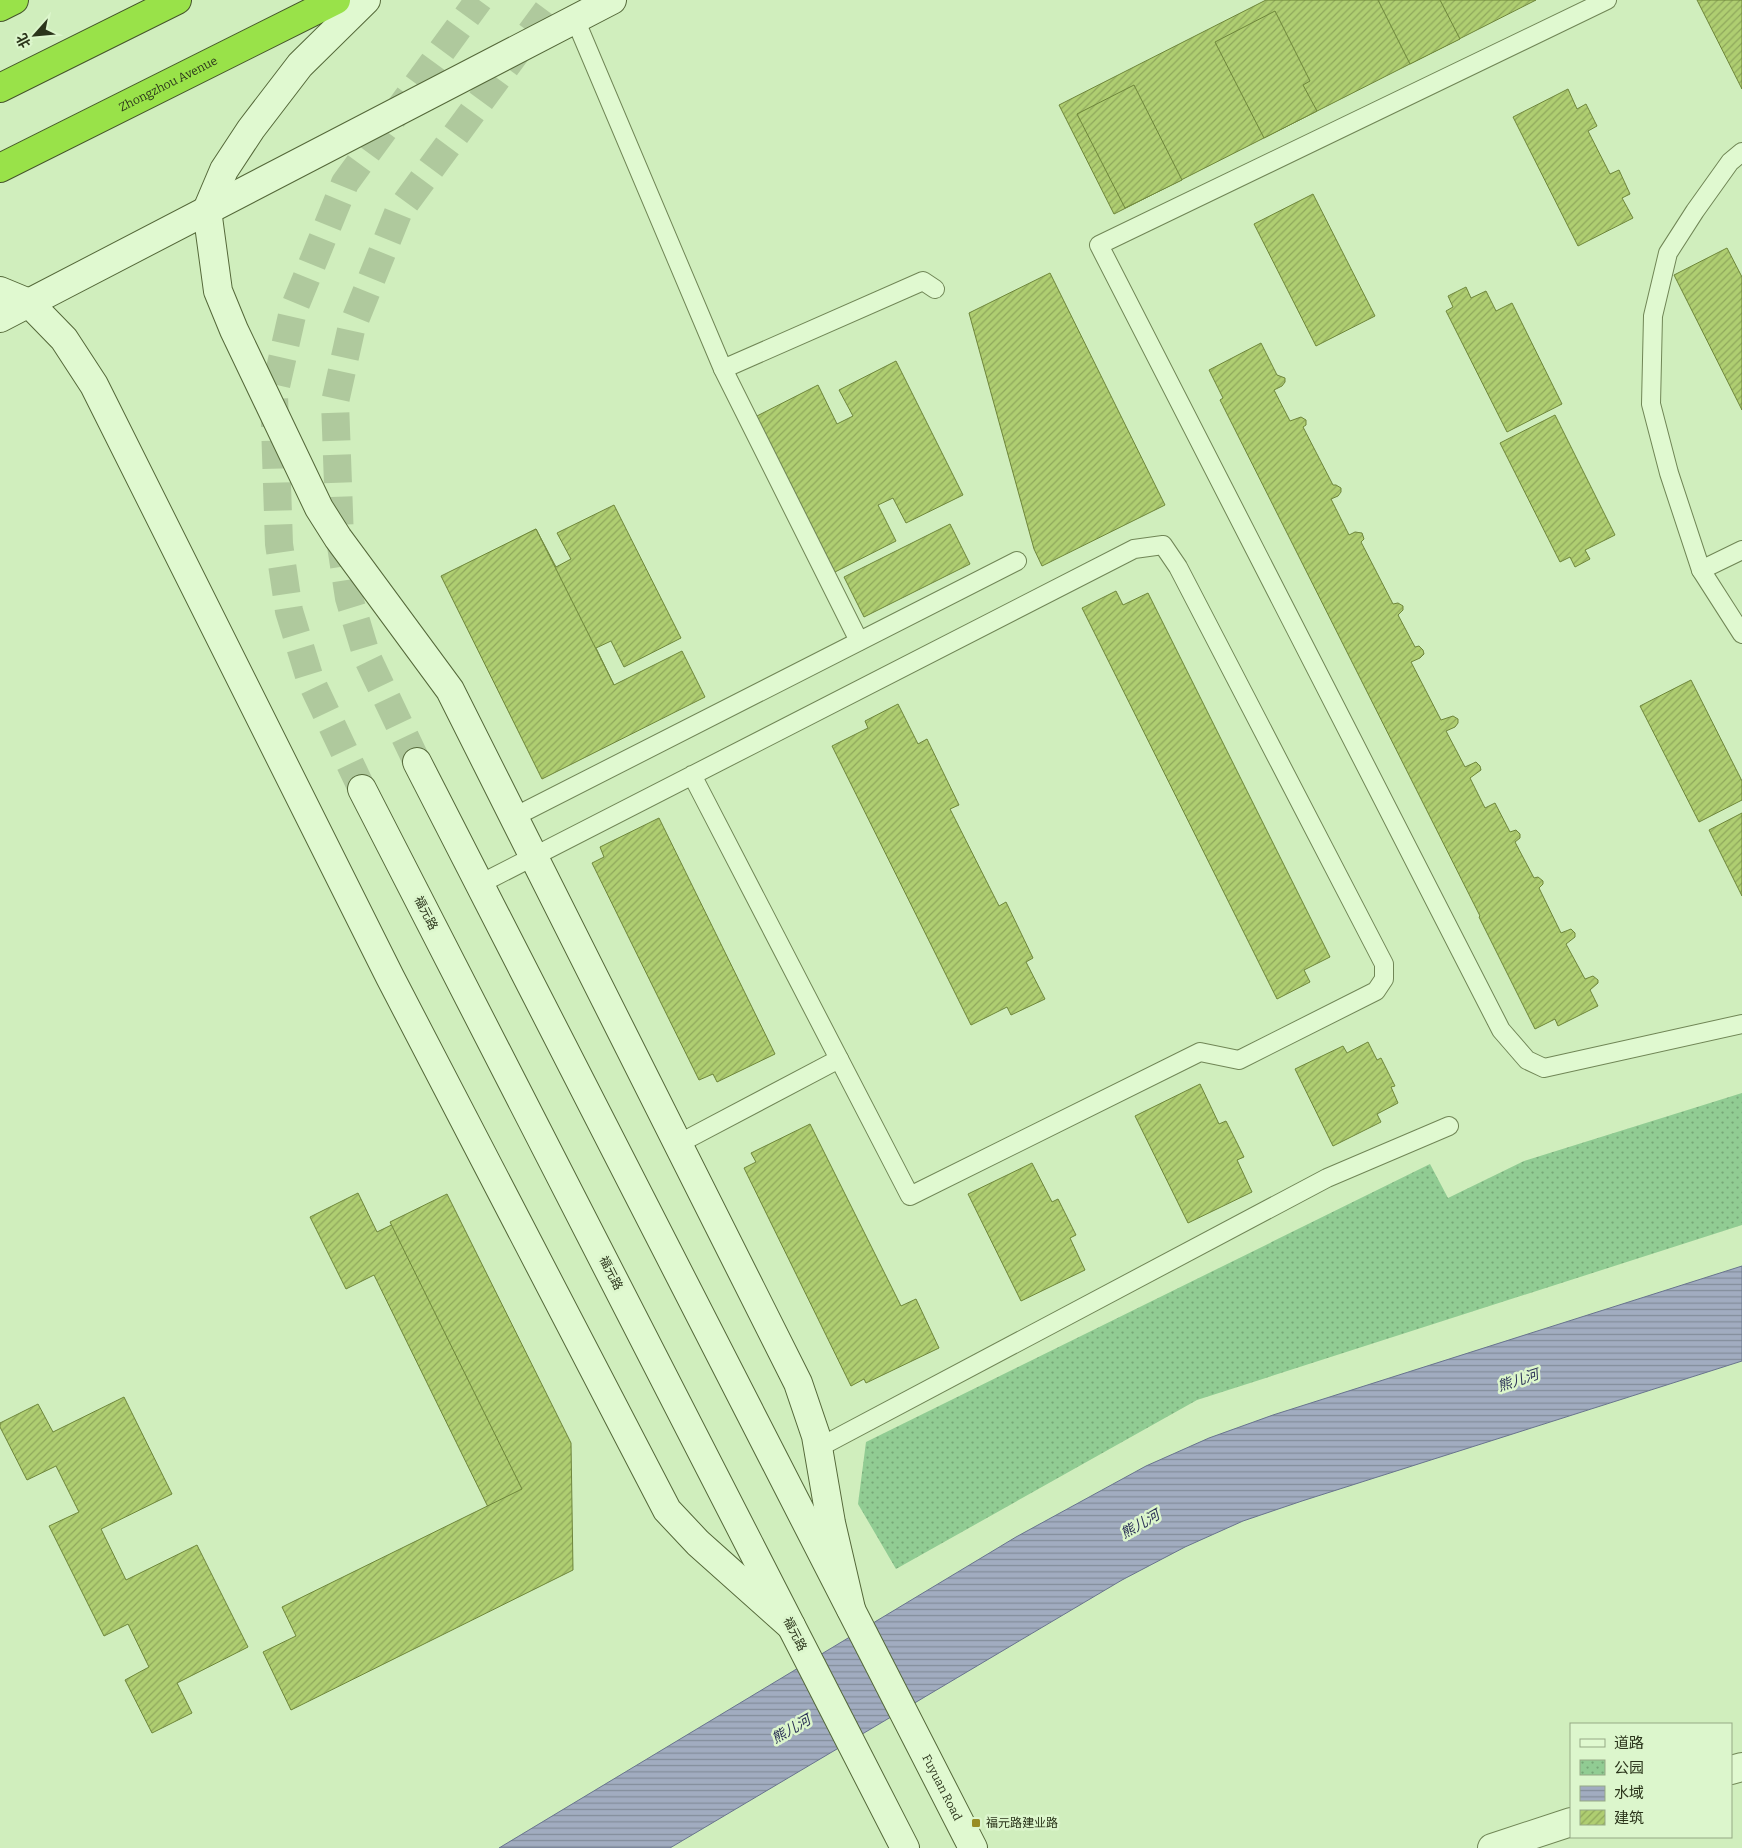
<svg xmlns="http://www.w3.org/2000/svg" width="1742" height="1848" font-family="Bitter,'Noto Sans SC',serif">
	<defs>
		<pattern id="park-dots" width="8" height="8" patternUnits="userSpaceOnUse" patternTransform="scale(1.25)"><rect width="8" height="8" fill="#91cc93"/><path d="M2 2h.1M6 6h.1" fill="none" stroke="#77a677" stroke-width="1.8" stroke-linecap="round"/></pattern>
		<pattern id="water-rules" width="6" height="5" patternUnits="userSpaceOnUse" patternTransform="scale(1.25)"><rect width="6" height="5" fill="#a1acc0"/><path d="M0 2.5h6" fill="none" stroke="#838d9b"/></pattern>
		<pattern id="building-hatch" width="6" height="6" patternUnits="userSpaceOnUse" patternTransform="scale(1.25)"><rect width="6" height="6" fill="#afce71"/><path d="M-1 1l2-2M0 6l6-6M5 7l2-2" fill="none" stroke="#8fa85c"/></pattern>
	</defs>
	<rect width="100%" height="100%" fill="#d0eebd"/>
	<path fill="url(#park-dots)" d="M1742,1093V1225L1197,1400L896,1569L858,1504L866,1442L1430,1164L1448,1198L1524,1161Z"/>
	<path fill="url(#water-rules)" stroke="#68748d" d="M1742,1266V1361L1302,1501L1243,1521L1185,1547L1122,1580L670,1848H499L1016,1537L1146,1466L1209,1438L1273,1415Z"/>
	<g fill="url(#building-hatch)" stroke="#6e863b">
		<path d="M1266,0H1536L1114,214L1059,105Z"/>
		<path d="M1378,0H1440L1460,39L1410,64Z"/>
		<path d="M1697,0H1742V89Z"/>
		<path d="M1275,11L1310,81L1303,85L1317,111L1264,138L1215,42Z"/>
		<path d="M1134,85L1182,180L1125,208L1077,114Z"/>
		<path d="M1568,89L1577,109L1586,104L1597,126L1588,131L1610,174L1619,170L1630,194L1622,198L1633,218L1578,246L1513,117Z"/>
		<path d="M1313,194L1375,316L1316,346L1254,224Z"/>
		<path d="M1727,248L1742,277V410L1674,275Z"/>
		<path d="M1050,273L1165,505L1042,566L1034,549L969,313Z"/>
		<path d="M1466,287L1471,298L1486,291L1496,311L1512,303L1562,404L1507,432L1446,311L1453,307L1448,296Z"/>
		<path d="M1261,343L1277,375L1285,378V382L1282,386L1274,390L1290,421L1301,417L1306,420V425L1303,427L1333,485H1336L1341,488V492L1338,496L1331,499L1349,535L1355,532L1362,533L1364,539L1361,542L1393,604L1398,603L1403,606V610L1398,615L1415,647L1419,646L1423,650L1424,654L1420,658L1411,662L1441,720L1453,716L1458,719V723L1455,727L1446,731L1465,767L1476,762L1480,766L1481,770L1470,778L1485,808L1495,803L1510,832L1516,830L1520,834V838L1515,842L1534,878L1538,877L1543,881V884L1539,888L1561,933L1571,929L1575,933V937L1566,944L1585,979L1593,976L1598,980V983L1590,990L1598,1006L1558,1026L1555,1019L1535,1029L1479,917L1480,916L1220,400L1223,398L1209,370Z"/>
		<path d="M896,361L963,495L906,523L893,498L878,505L896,541L833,573L755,417L818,385L837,424L853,416L839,390Z"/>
		<path d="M1555,415L1615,535L1585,550L1590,559L1575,567L1570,557L1560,562L1500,443Z"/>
		<path d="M614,505L681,638L624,667L611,641L596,648L614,685L551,716L473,561L536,529L556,567L571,559L557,533Z"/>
		<path d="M950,524L970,564L864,617L844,577Z"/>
		<path d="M536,529L614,685L682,651L705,697L542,779L441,576Z"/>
		<path d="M1116,591L1123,605L1148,593L1330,957L1304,970L1310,982L1277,999L1082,608Z"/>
		<path d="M1691,680L1742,781V800L1699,822L1640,706Z"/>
		<path d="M898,704L918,744L927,739L959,805L950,809L999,906L1006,902L1033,958L1026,962L1045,999L1011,1015L1007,1007L971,1025L832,746L868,728L865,721Z"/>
		<path d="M1742,813V896L1709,830Z"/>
		<path d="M659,818L775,1054L717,1082L713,1074L699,1080L592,863L604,857L600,847Z"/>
		<path d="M1368,1042L1377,1060L1381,1058L1395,1086L1391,1087L1398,1103L1377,1114L1381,1122L1333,1146L1295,1069L1343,1046L1347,1053Z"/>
		<path d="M1200,1084L1219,1124L1226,1121L1244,1157L1237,1160L1252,1192L1188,1223L1135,1116Z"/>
		<path d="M810,1124L901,1306L916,1299L939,1348L866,1383L864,1379L851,1386L744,1168L756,1162L751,1153Z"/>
		<path d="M1032,1163L1052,1202L1058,1199L1076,1235L1070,1238L1085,1270L1021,1301L968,1194Z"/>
		<path d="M358,1193L377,1232L416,1213L568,1521L526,1541L541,1572L494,1595L457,1522L488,1507L374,1275L346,1289L310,1217Z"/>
		<path d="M447,1194L571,1443L573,1570L291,1710L263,1652L296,1636L282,1607L522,1489L390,1222Z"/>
		<path d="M124,1397L172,1494L101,1529L126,1580L197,1545L248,1647L177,1683L192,1713L152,1733L125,1680L149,1667L128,1624L104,1636L49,1526L79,1512L56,1466L27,1480L0,1427V1423L38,1404L53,1432Z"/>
	</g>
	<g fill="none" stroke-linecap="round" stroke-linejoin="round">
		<g stroke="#afc99d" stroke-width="28" stroke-dasharray="28 14" stroke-linecap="butt">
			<path d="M417,762L367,657L349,598L340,539L335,402L351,330L398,213L555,0"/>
			<path d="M362,789L310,679L289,611L279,544L274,395L293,311L345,183L479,0"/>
		</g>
		<defs>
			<g id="lane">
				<path d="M1607,0L1099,245L1501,1030L1527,1060L1544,1068L1742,1024"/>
				<path d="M575,19L723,369L859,641"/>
				<path d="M1742,152L1730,162L1695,211L1668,253L1653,316L1651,404L1669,473L1701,570L1742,634"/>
				<path d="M723,369L923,281L935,289"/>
				<path d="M1701,570L1742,550"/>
				<path d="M514,817L1017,561"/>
				<path d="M480,884L1134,549L1163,545L1178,567L1384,964V979L1376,991L1239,1060L1200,1052L910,1196L692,775"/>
				<path d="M678,1144L839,1059"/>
				<path d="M818,1448L1327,1178L1449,1126"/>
			</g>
			<g id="street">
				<path d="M1731,1770L1742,1767"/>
				<path d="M1492,1848L1571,1822"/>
			</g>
			<g id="secondary">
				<path d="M366,0L300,65L251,129L224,170L207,210L218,291L234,330L319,508L338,538L450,690L798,1383L816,1436L831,1523L851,1609"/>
				<path d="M0,291L29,303L64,339L94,385L390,977L667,1510L698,1543L791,1626"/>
				<path d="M0,318L612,0"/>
				<path id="s1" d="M417,762L973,1848"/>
				<path d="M362,789L905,1848"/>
			</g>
			<g id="highway">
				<path d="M0,7L14,0"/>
				<path d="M0,88L177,0"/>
				<path id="s2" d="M0,168L336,0"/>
			</g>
		</defs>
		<use href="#lane" stroke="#708656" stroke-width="20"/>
		<use href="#street" stroke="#708656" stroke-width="30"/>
		<use href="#secondary" stroke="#546839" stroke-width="30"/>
		<use href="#highway" stroke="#44542a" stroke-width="30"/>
		<use href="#lane" stroke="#e0f9d0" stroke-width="18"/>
		<use href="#street" stroke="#e0f9d0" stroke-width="28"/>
		<use href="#secondary" stroke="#e0f9d0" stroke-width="28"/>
		<use href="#highway" stroke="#99e249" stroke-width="28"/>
	</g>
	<rect fill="#978c24" stroke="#dcf6cc" stroke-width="2" x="971" y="1818" width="10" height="10" rx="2.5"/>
	<g text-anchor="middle" stroke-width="5" stroke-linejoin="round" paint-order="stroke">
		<g font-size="12" fill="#2b351b" stroke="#dcf6cc">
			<text dy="4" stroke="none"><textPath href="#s2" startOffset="188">Zhongzhou Avenue</textPath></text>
			<text transform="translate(426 913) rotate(63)" y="4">福元路</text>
			<text transform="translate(611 1273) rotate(63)" y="4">福元路</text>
			<text transform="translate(795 1634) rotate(63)" y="4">福元路</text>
			<text dy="4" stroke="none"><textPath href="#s1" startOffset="1152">Fuyuan Road</textPath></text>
		</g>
		<g font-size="12" fill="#2b351b" stroke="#dcf6cc" text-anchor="start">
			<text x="986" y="1827">福元路建业路</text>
		</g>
		<g font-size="14" font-style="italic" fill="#2a3056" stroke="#dcf6cc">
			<text transform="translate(1518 1380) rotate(-18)" y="5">熊儿河</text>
			<text transform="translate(1140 1524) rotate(-30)" y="5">熊儿河</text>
			<text transform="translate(791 1729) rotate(-30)" y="5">熊儿河</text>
		</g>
	</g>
	<rect x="1570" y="1723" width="162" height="115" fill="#dcf6cc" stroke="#95a985"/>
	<rect x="1580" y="1739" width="25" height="8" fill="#e0f9d0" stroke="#95a985"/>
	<text x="1614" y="1748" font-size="15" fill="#2b351b">道路</text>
	<rect x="1580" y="1760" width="25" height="15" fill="url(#park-dots)" stroke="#95a985"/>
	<text x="1614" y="1773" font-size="15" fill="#2b351b">公园</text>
	<rect x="1580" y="1786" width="25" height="15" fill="url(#water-rules)" stroke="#95a985"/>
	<text x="1614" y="1798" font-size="15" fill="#2b351b">水域</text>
	<rect x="1580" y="1810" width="25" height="15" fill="url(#building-hatch)" stroke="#95a985"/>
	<text x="1614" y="1823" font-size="15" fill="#2b351b">建筑</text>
	<g transform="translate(35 35) rotate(243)" stroke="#dcf6cc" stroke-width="4" paint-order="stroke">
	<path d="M0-4L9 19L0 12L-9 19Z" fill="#2b351b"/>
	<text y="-8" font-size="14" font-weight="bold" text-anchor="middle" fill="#2b351b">北</text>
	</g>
</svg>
